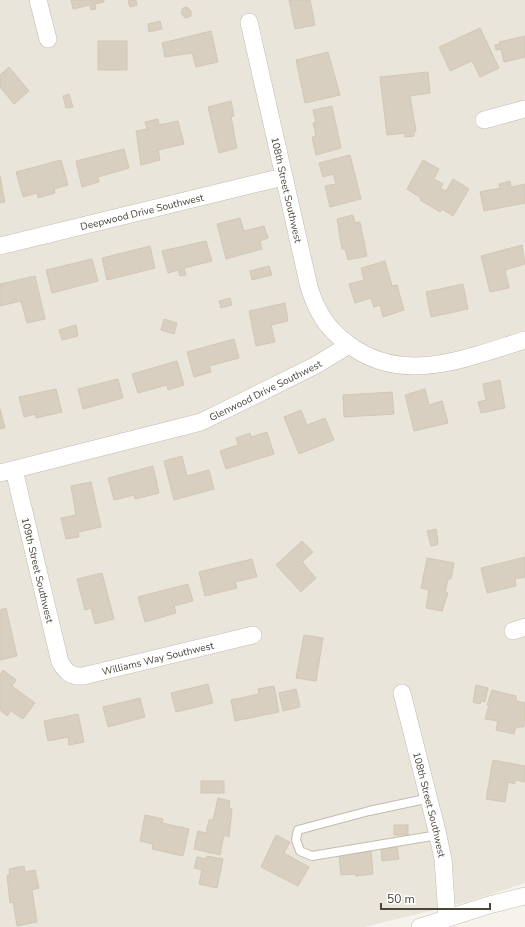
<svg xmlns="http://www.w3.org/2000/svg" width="525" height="927" font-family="'Nunito Sans',sans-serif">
	<rect width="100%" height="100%" fill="#f6f3ec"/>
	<path fill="#eae5da" d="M0,0H525V883L467,902L364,927H0Z"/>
	<g fill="#d8cfc1" stroke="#d3c7b4">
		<path d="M71,0H104V2L95,4L96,9L91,10L90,5L73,9Z"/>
		<path d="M136,0L137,5L130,7L128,1Z"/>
		<path d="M289,0H310L315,25L295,29Z"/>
		<path d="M187,7L191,11V16L185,18L181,13L183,8Z"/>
		<path d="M160,21L162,29L149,32L148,24Z"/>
		<path d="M480,28L499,68L480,77L472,61L450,71L439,47Z"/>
		<path d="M211,31L218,62L196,67L192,53L165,57L162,43Z"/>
		<path d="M525,36V57L504,62L501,49L496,50L495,45L500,44L499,42Z"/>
		<rect x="98" y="41" width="29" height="29"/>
		<path d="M328,52L340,95L305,103L296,60Z"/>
		<path d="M9,67L29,91L14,104L0,87V75Z"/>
		<path d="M428,72L430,93L410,96L416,131L414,132V136L405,137V133L387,135L380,77Z"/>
		<path d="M69,94L73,107L66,108L63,96Z"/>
		<path d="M231,101L234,116L231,117L237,148L219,153L208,107Z"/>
		<path d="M332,106L341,148L316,155L312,137L316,136L313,123L316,122L313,110Z"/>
		<path d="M158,119L159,125L178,121L184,144L158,150L160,160L141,165L136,131L147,129L145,122Z"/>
		<path d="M124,149L129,168L98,177L99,182L82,187L76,161Z"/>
		<path d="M350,155L361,199L330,207L325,186L336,184L333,174L323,177L319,163Z"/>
		<path d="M61,160L68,185L54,189L55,193L38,198L37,193L23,197L16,172Z"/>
		<path d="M423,160L439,169L434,179L443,184L440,188L446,191L453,179L469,189L453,216L442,209L440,212L420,200L421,198L407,189Z"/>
		<path d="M0,176L5,202L0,203Z"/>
		<path d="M510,181L511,187L525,184V203L484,211L480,192L500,188L499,184Z"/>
		<path d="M353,215L355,223L360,222L367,256L348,260L345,249H342L337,219Z"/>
		<path d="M240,218L244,231L264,226L268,238L260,241L262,249L226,259L217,224Z"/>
		<path d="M206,241L212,261L184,268L186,275L180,276L178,270L168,273L162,251Z"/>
		<path d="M522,245L525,264L505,270L509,288L490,292L481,256Z"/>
		<path d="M150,246L155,268L107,280L102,258Z"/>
		<path d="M92,259L98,281L52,293L46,270Z"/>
		<path d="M385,261L392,286L397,285L404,310L383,317L380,305L374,307L371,298L355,303L349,284L364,280L361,268Z"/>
		<path d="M269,266L272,275L252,280L250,271Z"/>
		<path d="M35,276L45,319L27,323L21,301L0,306V284Z"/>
		<path d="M463,284L468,309L431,317L426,292Z"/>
		<path d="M230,298L232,305L221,308L219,301Z"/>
		<path d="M285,303L288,321L271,325L275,342L256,346L249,311Z"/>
		<path d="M164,319L177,323L174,334L161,330Z"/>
		<path d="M76,325L78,336L62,340L59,330Z"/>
		<path d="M234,339L239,358L209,366L211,372L194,377L187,352Z"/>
		<path d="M177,361L184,385L168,390L167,385L138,393L132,374Z"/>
		<path d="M118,379L123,398L83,409L78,389Z"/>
		<path d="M500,380L505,408L481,413L478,402L486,400L483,384Z"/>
		<path d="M56,389L62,412L36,418L35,414L24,417L19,397Z"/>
		<path d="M425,389L429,405L442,401L448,423L414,431L405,395Z"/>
		<path d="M392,392L394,414L344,417L343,395Z"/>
		<path d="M0,409L5,428L0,429Z"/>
		<path d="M301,410L307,425L325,418L334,440L299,454L284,417Z"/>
		<path d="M267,432L274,454L226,469L220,451L238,445L236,438L250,433L251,437Z"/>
		<path d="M182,456L187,476L209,470L214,489L174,500L164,461Z"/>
		<path d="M153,466L159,493L135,499L134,495L114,500L108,478Z"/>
		<path d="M91,482L101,527L78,532L79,537L66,539L61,518L76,515L71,486Z"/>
		<path d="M436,529L438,542L437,545L431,546L427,531Z"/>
		<path d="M302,541L313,552L302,562L316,578L301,592L276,565Z"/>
		<path d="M525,557V577L515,579L516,586L487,593L481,568Z"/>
		<path d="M427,558L454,563L451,579H448L445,593H448L442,611L426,608L429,590L421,588Z"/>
		<path d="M252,559L257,577L235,582L237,588L205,596L199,572Z"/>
		<path d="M102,573L114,619L95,624L91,608L85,610L77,579Z"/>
		<path d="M188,584L193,601L174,606L176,613L145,622L138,597Z"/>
		<path d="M6,608L17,656L0,660V610Z"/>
		<path d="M304,635L323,638L316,681L296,678Z"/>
		<path d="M3,670L16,680L12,686L35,703L23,719L11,711L7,716L0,710V675Z"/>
		<path d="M208,684L213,703L176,712L171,693Z"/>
		<path d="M476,685L488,688L485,702L481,701L480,704L473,702Z"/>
		<path d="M274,686L279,712L235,721L231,700L259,694L258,689Z"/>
		<path d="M296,689L300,707L283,711L279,693Z"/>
		<path d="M492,690L516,696V701L525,703L524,727H516L514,734L496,730L498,721L485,719L489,705H487Z"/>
		<path d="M140,698L145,717L108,727L103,707Z"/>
		<path d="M78,714L84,742L69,745L68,737L48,741L44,721Z"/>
		<path d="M493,760L525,766V782L515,780V784L508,782L505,802L486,799Z"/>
		<rect x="201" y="781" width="23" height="12"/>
		<path d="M218,798L230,801L229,808L232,809L229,837L224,835L220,855L194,849L198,831L206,833L209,820H213Z"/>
		<path d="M145,815L163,819L162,823L189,829L183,856L152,849L153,844L140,841Z"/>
		<rect x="394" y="825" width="14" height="10"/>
		<path d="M276,835L290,842L284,853L309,867L298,886L261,867Z"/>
		<path d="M397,846L399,859L382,861L381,847Z"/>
		<path d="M371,851L373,874L356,876V874L341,875L339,855Z"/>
		<path d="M207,856L223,859L217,888L199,884L202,870L194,868L197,857L206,859Z"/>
		<path d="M24,866L25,872L35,870L39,888L32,890L37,922L17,926L13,902L10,903L7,875H10L9,869Z"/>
	</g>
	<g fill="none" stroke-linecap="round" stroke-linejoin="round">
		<defs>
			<path id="service" d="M430,798L369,811L298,830L296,840L300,851L312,856L438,835"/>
			<g id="minor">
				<path d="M38,0L48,39"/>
				<path id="s1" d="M249,22L309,287C317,312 327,329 348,344C403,386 466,358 525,340"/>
				<path d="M484,120L525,109"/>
				<path id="s2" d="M0,246L283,177"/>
				<path id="s3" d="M14,470L60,662C66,672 71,677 83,676L253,635"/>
				<path id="s4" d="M0,473L201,422L316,365L349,345"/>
				<path d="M513,631L525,627"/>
				<path id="s5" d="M402,693L437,831L443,859L447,918"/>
				<path d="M420,927L489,905L525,896"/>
			</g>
		</defs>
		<use href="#service" stroke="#c2bbae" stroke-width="10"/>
		<use href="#minor" stroke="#c2bbae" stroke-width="18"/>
		<use href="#service" stroke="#fff" stroke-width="8"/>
		<use href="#minor" stroke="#fff" stroke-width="17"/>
	</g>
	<g text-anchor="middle" stroke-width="4" stroke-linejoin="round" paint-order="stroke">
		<g font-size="10" fill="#4b4439" stroke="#fff">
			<text dy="4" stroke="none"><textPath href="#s1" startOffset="172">108th Street Southwest</textPath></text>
			<text dy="4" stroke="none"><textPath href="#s2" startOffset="146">Deepwood Drive Southwest</textPath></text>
			<text dy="4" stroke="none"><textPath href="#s4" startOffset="279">Glenwood Drive Southwest</textPath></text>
			<text dy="4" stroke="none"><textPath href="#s3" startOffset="103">109th Street Southwest</textPath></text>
			<text dy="4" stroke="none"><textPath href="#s3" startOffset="303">Williams Way Southwest</textPath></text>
			<text dy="4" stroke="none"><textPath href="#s5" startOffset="115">108th Street Southwest</textPath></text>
		</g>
	</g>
	<path d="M381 903v6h109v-6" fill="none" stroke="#4b4439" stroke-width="2"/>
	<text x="387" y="903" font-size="12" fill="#4b4439" stroke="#ffffff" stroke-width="3" paint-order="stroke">50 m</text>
</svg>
